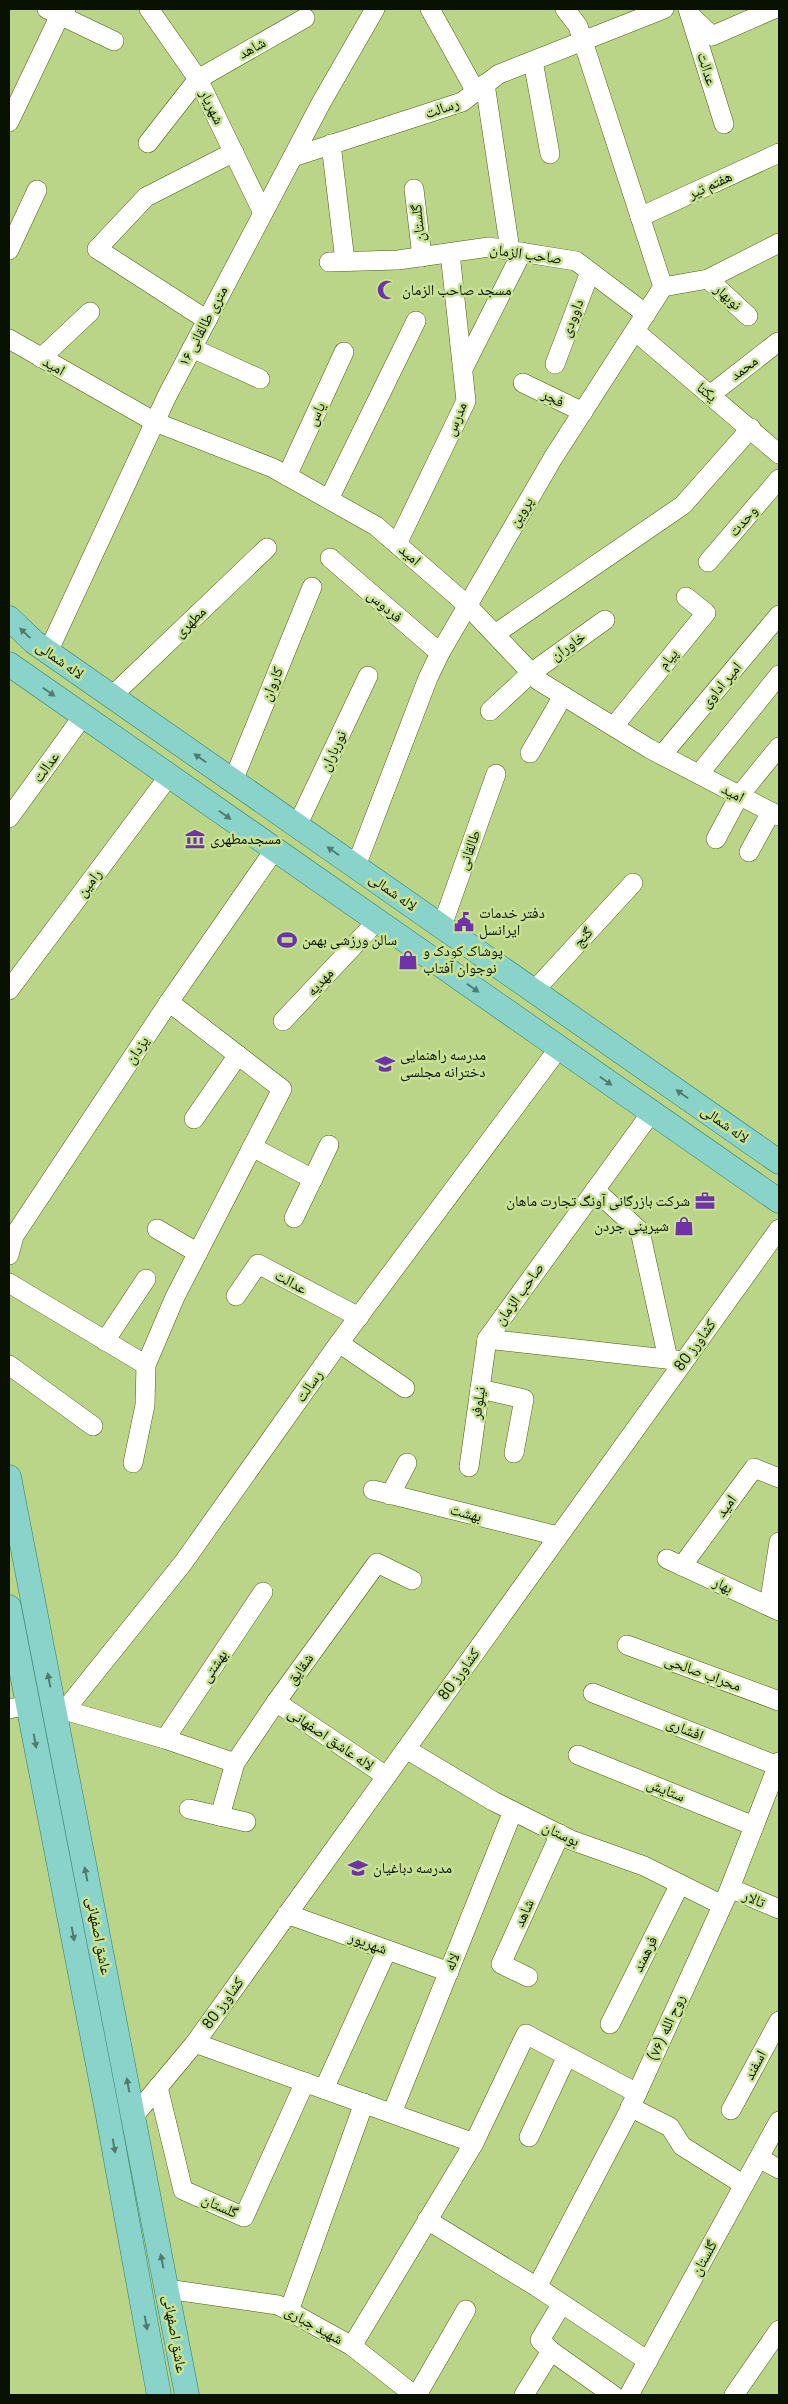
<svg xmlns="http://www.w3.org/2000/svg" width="788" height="2404" font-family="Manrope,'Noto Naskh Arabic',sans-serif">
	<rect width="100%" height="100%" fill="#bad587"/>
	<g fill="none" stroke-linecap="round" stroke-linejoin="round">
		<defs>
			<g id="minor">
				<path d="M47,9L114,41"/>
				<path d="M149,9L198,79L263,213"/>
				<path d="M430,9L476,92"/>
				<path d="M565,9L578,26L663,287"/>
				<path d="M688,9L724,124"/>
				<path d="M692,17L712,36L774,9"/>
				<path d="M533,61L550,154"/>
				<path d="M485,84L510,250"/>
				<path d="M9,122L60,15L66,9"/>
				<path d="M148,143L198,79L305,18"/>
				<path d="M331,144L345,261"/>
				<path d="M293,157L462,102L499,74L664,9"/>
				<path d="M414,189L422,257"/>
				<path d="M640,217L779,153"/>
				<path d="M9,250L37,190"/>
				<path d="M329,262L398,260L489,247L576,261L646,314"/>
				<path d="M708,279L748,316"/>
				<path d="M207,320L97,249L146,197L234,152"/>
				<path d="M635,331L779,454"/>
				<path d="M9,339L155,422L273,468L376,526L466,604L539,681L650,749L779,816"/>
				<path d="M192,348L260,379"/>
				<path d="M41,358L90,312"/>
				<path d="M555,364L590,272"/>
				<path d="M463,369L522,252"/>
				<path d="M523,383L583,412"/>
				<path d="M710,395L778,342"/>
				<path d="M287,476L344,352"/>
				<path d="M329,499L416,321"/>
				<path d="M397,544L466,401L450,253"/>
				<path d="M330,558L440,653"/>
				<path d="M708,562L779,479"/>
				<path d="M495,634L683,505L751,428"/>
				<path d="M48,652L167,396L321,103L375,9"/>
				<path d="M112,696L267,548"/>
				<path d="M490,711L531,673L605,620"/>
				<path d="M614,726L706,613L686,597"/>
				<path d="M530,753L563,696"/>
				<path d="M662,755L779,615"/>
				<path d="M699,774L779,675"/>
				<path d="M233,781L312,587"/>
				<path d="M9,818L83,716"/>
				<path d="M297,826L368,676"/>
				<path d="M716,839L739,796L779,747"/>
				<path d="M749,852L771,812"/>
				<path d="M356,866L428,678L440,653L553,458L663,287L708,279L779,243"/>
				<path d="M442,926L496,774"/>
				<path d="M9,990L169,776"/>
				<path d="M534,991L633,883"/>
				<path d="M283,1021L377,921"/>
				<path d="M194,1119L238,1055"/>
				<path d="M252,1147L313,1179"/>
				<path d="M595,1190L640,1231L668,1359"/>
				<path d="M294,1218L329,1145"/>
				<path d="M157,1229L198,1253"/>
				<path d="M9,1255L14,1236L169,1002L275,849"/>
				<path d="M9,1283L146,1365"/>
				<path d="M236,1296L258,1264L359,1317"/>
				<path d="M487,1339L684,1361"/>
				<path d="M105,1341L146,1279"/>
				<path d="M339,1343L405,1388"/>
				<path d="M9,1365L93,1426"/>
				<path d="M480,1389L524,1399L514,1453"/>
				<path d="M133,1463L145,1405L146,1365L175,1297L282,1089L169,1002"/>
				<path d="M469,1467L487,1339L651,1113"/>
				<path d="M373,1490L558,1536"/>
				<path d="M390,1495L407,1463"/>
				<path d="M667,1559L779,1611"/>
				<path d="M682,1566L754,1468L779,1478"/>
				<path d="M769,1606L779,1542"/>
				<path d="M627,1645L779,1701"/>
				<path d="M593,1693L778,1766"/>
				<path d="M276,1702L386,1776"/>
				<path d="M9,1709L28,1705"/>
				<path d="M64,1710L165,1739L235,1763"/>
				<path d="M57,1720L183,1563L339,1343L559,1048"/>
				<path d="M165,1739L263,1592"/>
				<path d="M406,1749L493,1801L571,1840L644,1866L722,1905"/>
				<path d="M578,1755L754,1826"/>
				<path d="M189,1809L246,1822"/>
				<path d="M220,1816L235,1763L276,1702L377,1563L412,1580"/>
				<path d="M730,1888L779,1909"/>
				<path d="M287,1914L449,1972"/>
				<path d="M528,1977L501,1964L560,1834"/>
				<path d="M610,2024L680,1884"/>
				<path d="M195,2043L474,2143"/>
				<path d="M158,2087L183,2190L244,2217L305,2082"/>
				<path d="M324,2089L387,1950"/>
				<path d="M630,2107L670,2127L682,2146L744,2185"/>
				<path d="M731,2110L779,2021"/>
				<path d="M392,2113L513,1811"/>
				<path d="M134,2116L195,2043L779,1229"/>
				<path d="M529,2137L567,2056"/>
				<path d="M759,2158L779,2169"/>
				<path d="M427,2220L537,2287L648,2361"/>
				<path d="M537,2287L628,2113L728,1893L779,1762"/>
				<path d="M167,2289L278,2305L352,2346L414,2395"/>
				<path d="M561,2305L540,2340L551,2351L613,2395"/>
				<path d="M289,2311L364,2103"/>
				<path d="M352,2346L474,2143L526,2034L637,2093"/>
				<path d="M417,2395L466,2310"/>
				<path d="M524,2395L551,2351"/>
				<path d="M629,2395L779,2121"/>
				<path d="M734,2395L779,2330"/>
			</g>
			<g id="major">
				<path d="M9,618L34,642L779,1162"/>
				<path d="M9,664L779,1201"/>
				<path d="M9,1477L187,2395"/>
				<path d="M9,1607L108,2116L159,2395"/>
			</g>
		</defs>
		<use href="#minor" stroke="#495f0d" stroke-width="20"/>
		<use href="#major" stroke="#2a7c6d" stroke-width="25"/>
		<use href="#minor" stroke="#fff" stroke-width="19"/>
		<use href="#major" stroke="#8ad3ca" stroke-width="24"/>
	</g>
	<defs><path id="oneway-solid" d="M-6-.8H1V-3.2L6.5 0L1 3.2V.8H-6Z" transform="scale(1.25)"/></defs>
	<g fill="#507c6f">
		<use href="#oneway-solid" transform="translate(25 633) rotate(-137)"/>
		<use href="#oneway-solid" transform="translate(49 692) rotate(35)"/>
		<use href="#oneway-solid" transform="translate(200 758) rotate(-145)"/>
		<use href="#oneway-solid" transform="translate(225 815) rotate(35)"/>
		<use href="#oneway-solid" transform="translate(333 851) rotate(-145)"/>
		<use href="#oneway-solid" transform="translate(473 988) rotate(35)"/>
		<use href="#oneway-solid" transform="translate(606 1081) rotate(35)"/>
		<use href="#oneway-solid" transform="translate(682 1094) rotate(-145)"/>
		<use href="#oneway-solid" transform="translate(49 1680) rotate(-101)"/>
		<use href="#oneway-solid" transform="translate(35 1741) rotate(79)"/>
		<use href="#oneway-solid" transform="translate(86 1874) rotate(-101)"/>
		<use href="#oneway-solid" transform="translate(73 1934) rotate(79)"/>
		<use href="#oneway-solid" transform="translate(128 2085) rotate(-101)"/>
		<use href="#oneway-solid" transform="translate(114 2146) rotate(80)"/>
		<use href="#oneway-solid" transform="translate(162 2261) rotate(-101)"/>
		<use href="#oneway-solid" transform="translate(146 2323) rotate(80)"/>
	</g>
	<defs>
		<symbol id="mosque-bare" viewBox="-9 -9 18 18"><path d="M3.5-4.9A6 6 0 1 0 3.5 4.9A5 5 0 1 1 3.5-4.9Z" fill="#6f32a7" stroke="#c7e294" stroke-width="2.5" paint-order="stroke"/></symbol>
		<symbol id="museum-bare" viewBox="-9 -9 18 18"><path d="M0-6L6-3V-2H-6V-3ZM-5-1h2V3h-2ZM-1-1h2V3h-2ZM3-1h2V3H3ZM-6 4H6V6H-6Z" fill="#6f32a7" stroke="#c7e294" stroke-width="2.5" paint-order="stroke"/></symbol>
		<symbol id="civic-bare" viewBox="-9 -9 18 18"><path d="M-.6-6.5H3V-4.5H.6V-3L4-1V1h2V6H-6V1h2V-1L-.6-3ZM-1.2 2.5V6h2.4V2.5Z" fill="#6f32a7" stroke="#c7e294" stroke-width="2.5" paint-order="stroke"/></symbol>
		<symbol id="stadium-bare" viewBox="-9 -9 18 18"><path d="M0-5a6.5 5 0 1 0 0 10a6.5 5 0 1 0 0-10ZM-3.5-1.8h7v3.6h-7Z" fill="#6f32a7" stroke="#c7e294" stroke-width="2.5" paint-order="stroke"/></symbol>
		<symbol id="shop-bare" viewBox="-9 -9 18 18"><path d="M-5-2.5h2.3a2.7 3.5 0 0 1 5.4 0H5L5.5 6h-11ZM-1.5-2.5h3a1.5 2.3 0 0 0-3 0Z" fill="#6f32a7" stroke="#c7e294" stroke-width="2.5" paint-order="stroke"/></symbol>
		<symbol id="school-bare" viewBox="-9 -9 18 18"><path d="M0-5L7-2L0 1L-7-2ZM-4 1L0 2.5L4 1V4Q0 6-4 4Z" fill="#6f32a7" stroke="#c7e294" stroke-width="2.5" paint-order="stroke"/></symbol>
		<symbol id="office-bare" viewBox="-9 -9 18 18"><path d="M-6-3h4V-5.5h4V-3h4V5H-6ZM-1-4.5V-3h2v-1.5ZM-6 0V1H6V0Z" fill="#6f32a7" stroke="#c7e294" stroke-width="2.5" paint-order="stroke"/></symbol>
	</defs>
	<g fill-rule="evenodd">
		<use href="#mosque-bare" x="373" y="276" width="28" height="28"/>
		<use href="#museum-bare" x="181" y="825" width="28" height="28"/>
		<use href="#civic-bare" x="450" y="908" width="28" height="28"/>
		<use href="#stadium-bare" x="273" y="926" width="28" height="28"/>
		<use href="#shop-bare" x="394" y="946" width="28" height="28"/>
		<use href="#school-bare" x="371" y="1050" width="28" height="28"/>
		<use href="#office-bare" x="691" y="1187" width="28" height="28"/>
		<use href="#shop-bare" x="670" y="1212" width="28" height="28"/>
		<use href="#school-bare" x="344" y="1854" width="28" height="28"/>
	</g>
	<g text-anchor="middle" stroke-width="5" stroke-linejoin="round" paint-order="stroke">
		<g font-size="15" fill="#091100" stroke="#c7e294">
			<text transform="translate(252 48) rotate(-29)" y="5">شاهد</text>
			<text transform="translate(707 69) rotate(73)" y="5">عدالت</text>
			<text transform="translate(212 107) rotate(64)" y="5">شهریار</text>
			<text transform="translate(442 108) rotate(-19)" y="5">رسالت</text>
			<text transform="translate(710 185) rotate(-25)" y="5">هفتم تیر</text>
			<text transform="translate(418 223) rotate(-96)" y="5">گلستان</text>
			<text transform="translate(526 254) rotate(8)" y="5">صاحب الزمان</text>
			<text transform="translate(728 297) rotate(42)" y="5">نوبهار</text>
			<text transform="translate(572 318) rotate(-69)" y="5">داوودی</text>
			<text transform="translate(203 326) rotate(-62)" y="5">۱۶ متری طالقانی</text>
			<text transform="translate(54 366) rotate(30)" y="5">امید</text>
			<text transform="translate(744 368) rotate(-37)" y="5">محمد</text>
			<text transform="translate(707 392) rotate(40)" y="5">یکتا</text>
			<text transform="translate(553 398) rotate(26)" y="5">فجر</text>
			<text transform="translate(316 414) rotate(-65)" y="5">یاس</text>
			<text transform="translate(456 419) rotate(-68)" y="5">مدرس</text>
			<text transform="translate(521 512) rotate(-59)" y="5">پروین</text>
			<text transform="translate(743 521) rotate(-49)" y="5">وحدت</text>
			<text transform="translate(410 555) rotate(41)" y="5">امید</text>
			<text transform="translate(385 606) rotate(41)" y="5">فردوس</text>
			<text transform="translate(190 622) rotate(-44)" y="5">مطهری</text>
			<text transform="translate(568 646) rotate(-35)" y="5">خاوران</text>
			<text transform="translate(668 659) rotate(-51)" y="5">پیام</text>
			<text transform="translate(60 660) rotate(35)" y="5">لاله شمالی</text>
			<text transform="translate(272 684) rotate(-68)" y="5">کاروان</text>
			<text transform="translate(721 685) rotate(-50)" y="5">امیر اداوی</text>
			<text transform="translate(333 751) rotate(-65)" y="5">نورباران</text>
			<text transform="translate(46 767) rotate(-54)" y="5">عدالت</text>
			<text transform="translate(733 793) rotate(28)" y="5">امید</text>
			<text transform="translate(469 850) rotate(-70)" y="5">طالقانی</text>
			<text transform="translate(89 883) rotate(-53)" y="5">رامین</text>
			<text transform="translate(393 892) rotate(35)" y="5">لاله شمالی</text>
			<text transform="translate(583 937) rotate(-47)" y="5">گنج</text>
			<text transform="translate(320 982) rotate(-47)" y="5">مهدیه</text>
			<text transform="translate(137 1050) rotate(-56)" y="5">یزدان</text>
			<text transform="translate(725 1124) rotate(35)" y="5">لاله شمالی</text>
			<text transform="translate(291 1282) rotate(28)" y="5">عدالت</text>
			<text transform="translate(519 1294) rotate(-54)" y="5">صاحب الزمان</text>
			<text transform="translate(695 1345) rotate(-54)" y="5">کشاورز 80</text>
			<text transform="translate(309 1386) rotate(-55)" y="5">رسالت</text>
			<text transform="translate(478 1403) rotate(-82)" y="5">نیلوفر</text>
			<text transform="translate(726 1506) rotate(-54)" y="5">امید</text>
			<text transform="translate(466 1513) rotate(14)" y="5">بهشت</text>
			<text transform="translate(723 1585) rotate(25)" y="5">بهار</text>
			<text transform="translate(214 1666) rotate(-56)" y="5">بهشتی</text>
			<text transform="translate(300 1669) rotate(-54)" y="5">شقایق</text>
			<text transform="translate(703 1673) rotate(20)" y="5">محراب صالحی</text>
			<text transform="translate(459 1674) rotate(-54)" y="5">کشاورز 80</text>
			<text transform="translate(685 1729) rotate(22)" y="5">افشاری</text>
			<text transform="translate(331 1739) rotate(34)" y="5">لاله عاشق اصفهانی</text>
			<text transform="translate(666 1790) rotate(22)" y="5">ستایش</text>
			<text transform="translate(561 1834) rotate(25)" y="5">بوستان</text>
			<text transform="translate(754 1899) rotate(23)" y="5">تالار</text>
			<text transform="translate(524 1913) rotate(-66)" y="5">شاهد</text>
			<text transform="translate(99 1936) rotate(79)" y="5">عاشق اصفهانی</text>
			<text transform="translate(368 1943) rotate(20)" y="5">شهریور</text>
			<text transform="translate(645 1954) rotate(-64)" y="5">فرهمند</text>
			<text transform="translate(452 1962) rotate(-68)" y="5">لاله</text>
			<text transform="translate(223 2003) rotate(-54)" y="5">کشاورز 80</text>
			<text transform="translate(666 2028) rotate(-66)" y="5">روح الله (۷۶)</text>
			<text transform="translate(755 2065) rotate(-62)" y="5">اسفند</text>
			<text transform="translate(220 2206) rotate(24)" y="5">گلستان</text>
			<text transform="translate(704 2258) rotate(-61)" y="5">گلستان</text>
			<text transform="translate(314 2325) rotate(29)" y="5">شهید جباری</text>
			<text transform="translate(175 2334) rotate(80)" y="5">عاشق اصفهانی</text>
		</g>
		<g font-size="15" fill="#091100" stroke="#c7e294" text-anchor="start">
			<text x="402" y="295">مسجد صاحب الزمان</text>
			<text x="210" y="844">مسجدمطهری</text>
			<text x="479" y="918">دفتر خدمات<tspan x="479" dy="17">ایرانسل</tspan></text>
			<text x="302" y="945">سالن ورزشی بهمن</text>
			<text x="423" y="956">پوشاک کودک و<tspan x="423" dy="17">نوجوان آفتاب</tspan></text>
			<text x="400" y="1060">مدرسه راهنمایی<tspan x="400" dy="17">دخترانه مجلسی</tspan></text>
			<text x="690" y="1206" text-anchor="end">شرکت بازرگانی آونگ تجارت ماهان</text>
			<text x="669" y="1231" text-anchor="end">شیرینی جردن</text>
			<text x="373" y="1873">مدرسه دباغیان</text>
		</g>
	</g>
	<rect width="788" height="2404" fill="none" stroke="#091100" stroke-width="20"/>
</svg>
